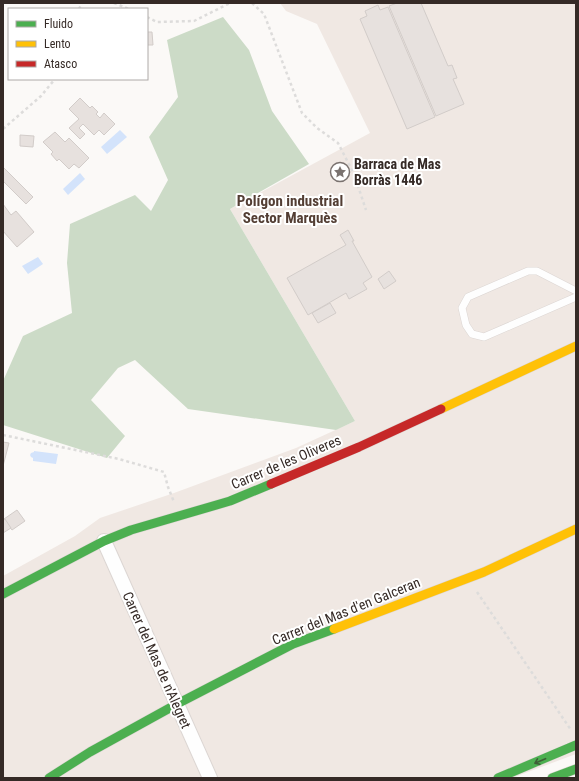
<svg xmlns="http://www.w3.org/2000/svg" width="579" height="781" font-family="'Roboto Condensed',sans-serif">
	<rect width="100%" height="100%" fill="#fbf9f7"/>
	<path fill="#f0e8e3" d="M280,3H576V754L512,778H3V576L75,536L100,518L174,493L296,448L355,421L230,209L370,133L317,24L286,11Z"/>
	<path fill="#ccdbc7" d="M223,17L249,50L272,111L309,164L230,209L355,421L336,430L188,409L135,360L118,368L91,400L125,436L107,458L3,425V381L23,336L72,313L67,263L70,224L135,195L151,211L168,180L149,137L178,97L167,40Z"/>
	<g fill="#d3e3fb">
		<path d="M120,130L127,137L107,154L101,147Z"/>
		<path d="M80,173L85,179L68,195L63,189Z"/>
		<path d="M38,257L43,264L28,274L22,266Z"/>
		<path d="M34,451L58,454L56,464L33,461V458L31,457L30,455L31,453L34,452Z"/>
	</g>
	<g fill="#e7e1de" stroke="#d2ccc9">
		<path d="M397,3H421L448,66L452,65L457,78L453,79L464,104L436,116L389,6Z"/>
		<path d="M378,5L380,10L388,7L435,117L407,129L360,19L367,16L365,11Z"/>
		<path d="M147,32H152L153,45H147Z"/>
		<path d="M80,98L90,108L92,106L98,112L96,114L100,118L104,113L115,124L104,135L99,130L94,135L83,124L79,128L85,134L80,139L69,128L79,119L69,109Z"/>
		<path d="M55,132L65,142L69,138L89,158L79,168L74,164L69,169L59,159L57,161L51,154L53,152L43,142Z"/>
		<path d="M20,135L34,136L33,147L20,146Z"/>
		<path d="M3,167L33,197L26,204L3,181Z"/>
		<path d="M3,204L11,215L16,211L34,232L17,247L3,231Z"/>
		<path d="M348,230L354,241H352L372,277L363,283L367,289L349,299L346,293L308,315L287,278L346,245L340,235Z"/>
		<path d="M389,271L396,281L384,289L378,279Z"/>
		<path d="M330,303L336,313L318,323L312,313Z"/>
		<path d="M3,442L9,443L3,466Z"/>
		<path d="M17,510L25,521L12,530L4,519Z"/>
		<path d="M5,519L11,528L3,533V520Z"/>
	</g>
	<g fill="none" stroke-linecap="round" stroke-linejoin="round">
		<defs>
			<path id="lane" d="M576,291L537,271H528L468,297L462,308L466,325L472,334L484,337L576,297"/>
			<path id="street" d="M104,541L210,778"/>
			<g id="fast">
				<path d="M3,594L104,541L131,530L230,501L271,484"/>
				<path d="M49,778L90,752L177,704L293,644L334,629"/>
				<path d="M498,778L576,745"/>
				<path d="M552,778L576,769"/>
			</g>
			<g id="slow">
				<path d="M441,409L576,346"/>
				<path d="M334,629L484,572L576,529"/>
			</g>
			<path id="jam" d="M271,484L359,447L441,409"/>
		</defs>
		<use href="#lane" stroke="#dcd6d3" stroke-width="8"/>
		<use href="#street" stroke="#dcd6d3" stroke-width="16"/>
		<use href="#fast" stroke="#dcd6d3" stroke-width="10"/>
		<use href="#slow" stroke="#dcd6d3" stroke-width="10"/>
		<use href="#jam" stroke="#dcd6d3" stroke-width="10"/>
		<g stroke="#dddcdb" stroke-width="2.5" stroke-dasharray="3 3" stroke-linecap="butt">
			<path d="M114,3L129,9"/>
			<path d="M252,3L264,14L302,113L317,128L338,143L354,174L366,210"/>
			<path d="M79,9L82,3"/>
			<path d="M147,17L157,22L194,21L230,3"/>
			<path d="M3,129L41,96L55,79"/>
			<path d="M3,435L119,459L164,472L168,487L174,502"/>
			<path d="M477,592L571,730"/>
		</g>
		<use href="#lane" stroke="#fefefe" stroke-width="7"/>
		<use href="#street" stroke="#fefefe" stroke-width="14"/>
		<use href="#fast" stroke="#4caf50" stroke-width="9"/>
		<use href="#slow" stroke="#ffc107" stroke-width="9"/>
		<use href="#jam" stroke="#c62828" stroke-width="9"/>
	</g>
	<defs><path id="oneway-shaft" d="M-6 0H5M1.5-3L5.5 0L1.5 3" fill="none" stroke-width="1.6" stroke-linecap="round" stroke-linejoin="round"/></defs>
	<use stroke="#3e5f37" href="#oneway-shaft" transform="translate(540 761) rotate(157)"/>
	<defs>
		<symbol id="sight-ring" viewBox="-11 -11 22 22"><circle r="9.5" fill="#fff" stroke="#7a726f" stroke-width="1.5"/><path d="M0-6L1.8-2.2L6-1.7L2.9 1.2L3.7 5.4L0 3.3L-3.7 5.4L-2.9 1.2L-6-1.7L-1.8-2.2Z" fill="#7a726f"/></symbol>
	</defs>
	<g fill-rule="evenodd">
		<use href="#sight-ring" x="329" y="161" width="22" height="22"/>
	</g>
	<g text-anchor="middle" stroke-width="4" stroke-linejoin="round" paint-order="stroke">
		<g font-size="14" font-weight="bold" fill="#352a26" stroke="#fff" text-anchor="start">
			<text x="354" y="169">Barraca de Mas<tspan x="354" dy="16">Borràs 1446</tspan></text>
		</g>
		<g font-size="14" fill="#352a26" stroke="#fff">
			<text transform="translate(286 462) rotate(-23)" y="5">Carrer de les Oliveres</text>
			<text transform="translate(346 611) rotate(-22)" y="5">Carrer del Mas d'en Galceran</text>
			<text transform="translate(157 660) rotate(66)" y="5">Carrer del Mas de n'Alegret</text>
		</g>
		<g font-size="15" font-weight="bold" fill="#533e34" stroke="#fff">
			<text x="290" y="206">Polígon industrial<tspan x="290" dy="17">Sector Marquès</tspan></text>
		</g>
	</g>
	<rect width="579" height="781" fill="none" stroke="#352a26" stroke-width="8"/>
	<rect x="8" y="8" width="140" height="72" fill="#ffffff" stroke="#aeaaa8"/>
	<rect x="16" y="21" width="20" height="6" fill="#4caf50" stroke="#aeaaa8"/>
	<text x="44" y="28" font-size="12" fill="#352a26">Fluido</text>
	<rect x="16" y="41" width="20" height="6" fill="#ffc107" stroke="#aeaaa8"/>
	<text x="44" y="48" font-size="12" fill="#352a26">Lento</text>
	<rect x="16" y="61" width="20" height="6" fill="#c62828" stroke="#aeaaa8"/>
	<text x="44" y="68" font-size="12" fill="#352a26">Atasco</text>
</svg>
